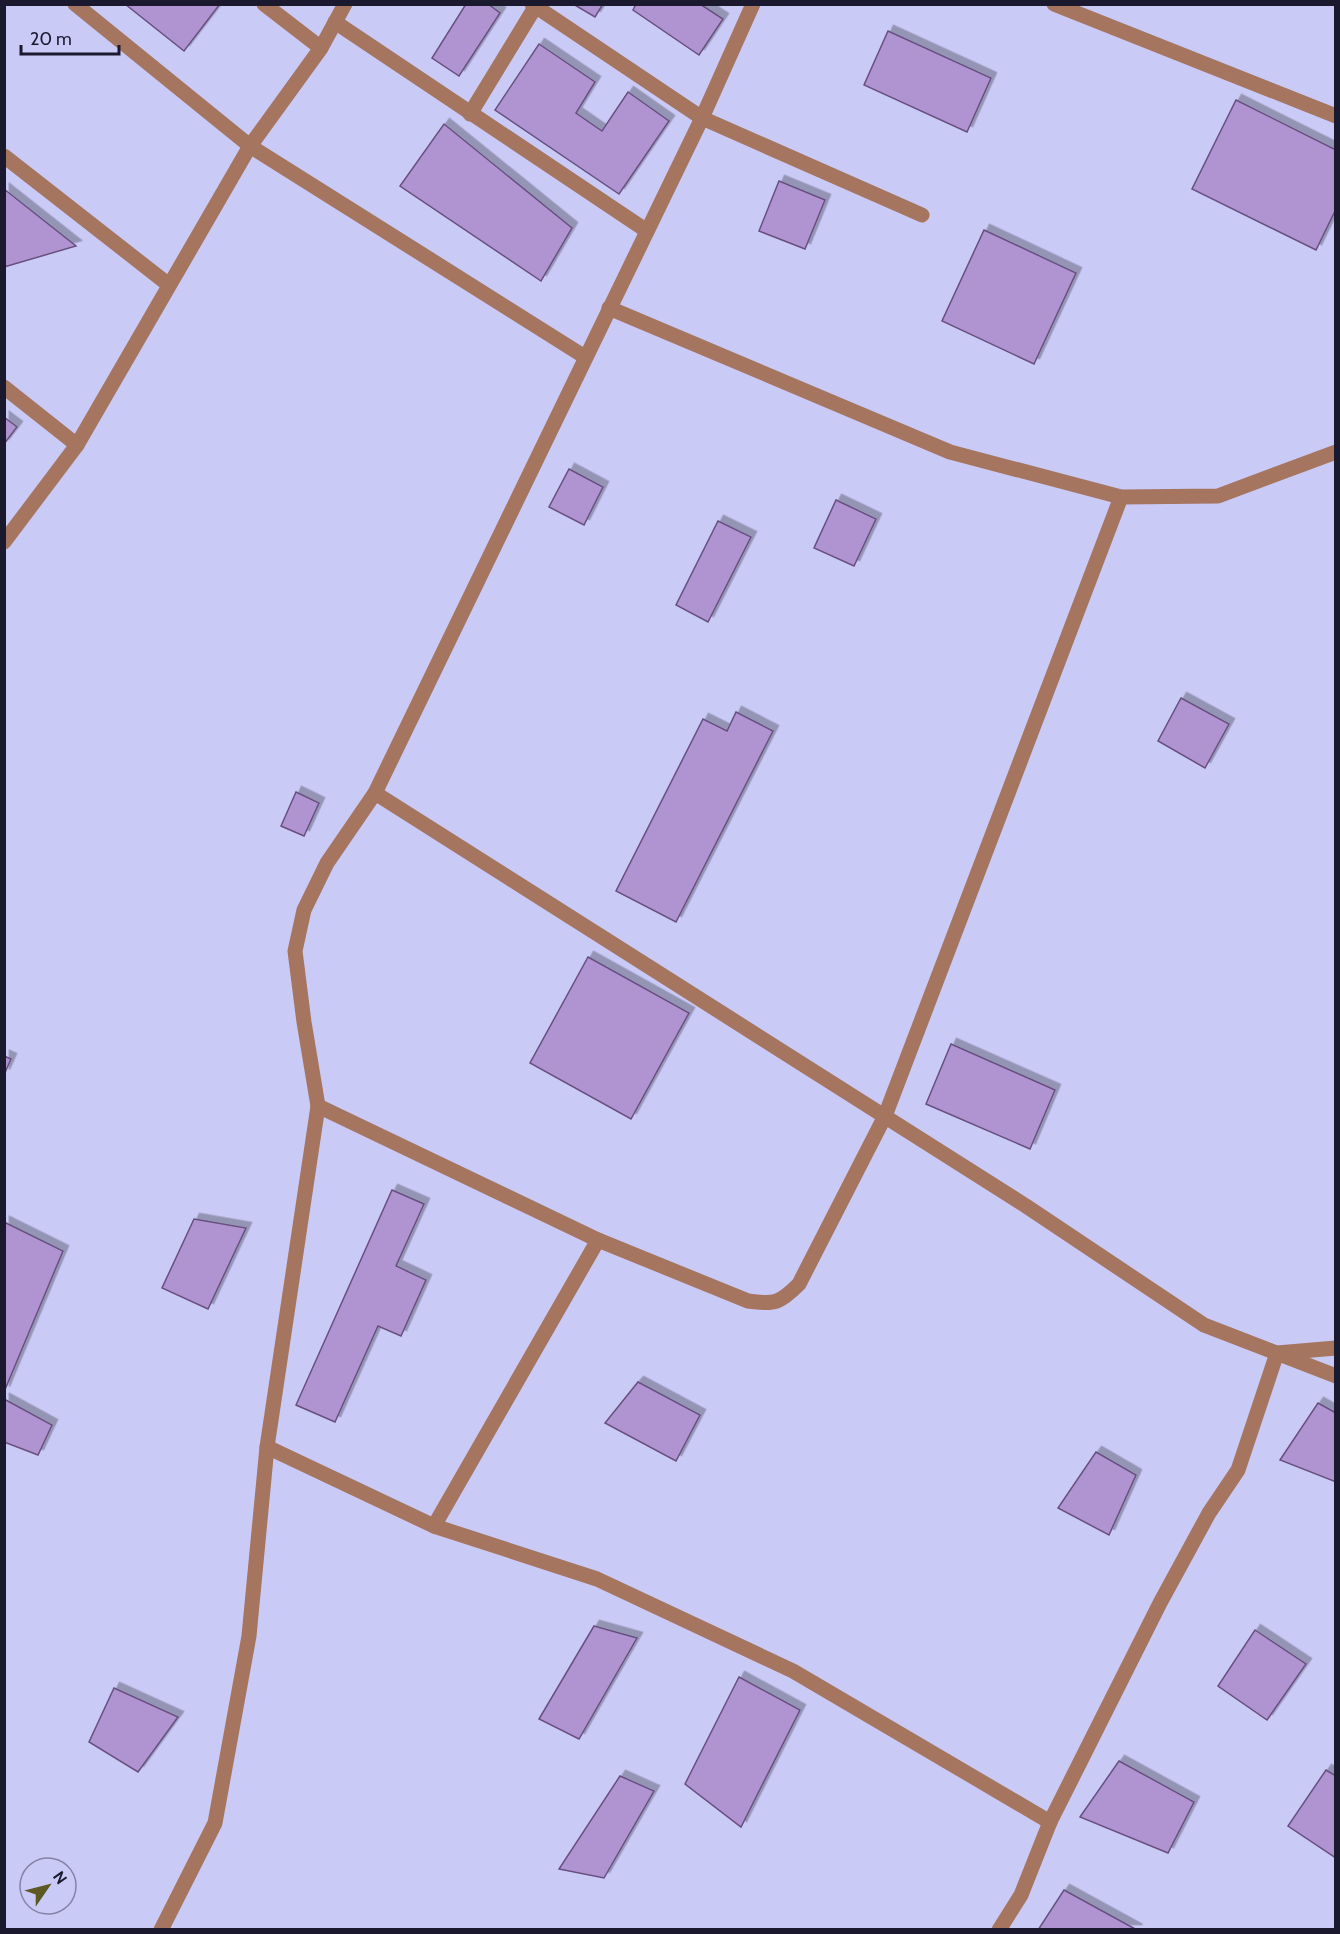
<svg xmlns="http://www.w3.org/2000/svg" width="1340" height="1934" font-family="Cabin,sans-serif">
	<defs>
		<filter id="shadow"><feDropShadow dx="5.5" dy="-5.5" stdDeviation="0" flood-color="#0004"/></filter>
	</defs>
	<rect width="100%" height="100%" fill="#cacaf7"/>
	<g fill="#b094d1" stroke="#67507f" stroke-width="1.5" filter="url(#shadow)">
		<path d="M125,4H220L184,51Z"/>
		<path d="M466,4H488L500,13L459,76L432,58Z"/>
		<path d="M573,4H603L595,17Z"/>
		<path d="M636,4H700L723,19L699,55L633,10Z"/>
		<path d="M888,31L991,78L967,132L864,85Z"/>
		<path d="M539,44L595,82L576,113L602,131L628,92L669,121L619,194L495,110Z"/>
		<path d="M1236,100L1336,150V209L1316,250L1192,189Z"/>
		<path d="M444,124L572,228L541,281L400,186Z"/>
		<path d="M779,181L825,200L805,249L759,231Z"/>
		<path d="M4,189L76,246L4,267Z"/>
		<path d="M984,230L1076,273L1034,364L942,321Z"/>
		<path d="M4,417L17,427L4,444Z"/>
		<path d="M569,469L603,487L584,525L549,507Z"/>
		<path d="M836,500L876,519L854,566L814,548Z"/>
		<path d="M718,521L751,537L708,622L676,605Z"/>
		<path d="M1181,698L1229,724L1205,768L1158,741Z"/>
		<path d="M736,712L773,731L676,922L616,891L703,719L727,731Z"/>
		<path d="M296,792L319,803L304,836L281,826Z"/>
		<path d="M588,957L689,1013L631,1119L530,1063Z"/>
		<path d="M951,1044L1055,1090L1030,1149L926,1104Z"/>
		<path d="M4,1056L11,1059L4,1075Z"/>
		<path d="M392,1190L424,1204L396,1266L426,1280L401,1336L378,1326L335,1422L296,1405Z"/>
		<path d="M194,1219L246,1228L208,1309L162,1288Z"/>
		<path d="M4,1222L63,1251L4,1392Z"/>
		<path d="M638,1382L700,1415L676,1461L605,1423Z"/>
		<path d="M4,1399L52,1425L38,1455L4,1442Z"/>
		<path d="M1318,1403L1336,1413V1482L1280,1460Z"/>
		<path d="M1096,1452L1136,1475L1109,1535L1058,1508Z"/>
		<path d="M594,1626L637,1638L579,1739L539,1719Z"/>
		<path d="M1255,1630L1306,1664L1267,1720L1218,1686Z"/>
		<path d="M739,1677L800,1710L741,1827L685,1784Z"/>
		<path d="M114,1688L178,1717L138,1772L89,1742Z"/>
		<path d="M1119,1761L1194,1802L1168,1853L1080,1817Z"/>
		<path d="M1326,1770L1336,1776V1858L1288,1826Z"/>
		<path d="M620,1776L654,1791L604,1878L559,1869Z"/>
		<path d="M1064,1890L1137,1930H1038Z"/>
	</g>
	<g fill="none" stroke-linecap="round" stroke-linejoin="round">
		<g stroke="#a5755f" stroke-width="15">
			<path d="M75,4L250,146L585,357"/>
			<path d="M264,4L321,48"/>
			<path d="M532,4L702,118L922,215"/>
			<path d="M1054,4L1336,116"/>
			<path d="M335,22L647,231"/>
			<path d="M470,114L537,4"/>
			<path d="M4,156L169,285"/>
			<path d="M609,308L950,452L1121,497L1218,496L1336,452"/>
			<path d="M4,387L77,445"/>
			<path d="M4,542L77,445L250,146L321,48L345,4"/>
			<path d="M375,793L1026,1206L1204,1325L1336,1376"/>
			<path d="M318,1106L598,1240L748,1301C775,1305 780,1303 799,1284L885,1116L1121,497"/>
			<path d="M267,1447L434,1526L597,1579L793,1671L1050,1822"/>
			<path d="M434,1526L598,1240"/>
			<path d="M161,1930L215,1823L249,1636L267,1447L318,1106L304,1022L295,951L304,910L327,863L375,793L702,118L753,4"/>
			<path d="M999,1930L1021,1895L1050,1822L1160,1603L1209,1513L1238,1470L1277,1353L1336,1348"/>
		</g>
	</g>
	<rect width="1340" height="1934" fill="none" stroke="#1a192d" stroke-width="12"/>
	<g transform="translate(48 1886) rotate(55)"><circle r="28" fill="#cacaf7" stroke="#8483a6" stroke-width="1.5"/>
	<path d="M0-4.5L10 22L0 15L-10 22Z" fill="#5c5925"/>
	<text y="-9" font-size="16" font-weight="bold" text-anchor="middle" fill="#1a192d">N</text>
	</g>
	<path d="M21 45v9h98v-9" fill="none" stroke="#1a192d" stroke-width="3"/>
	<text x="30" y="45" font-size="18" fill="#1a192d" stroke="#cacaf7" stroke-width="4.5" paint-order="stroke">20 m</text>
</svg>
